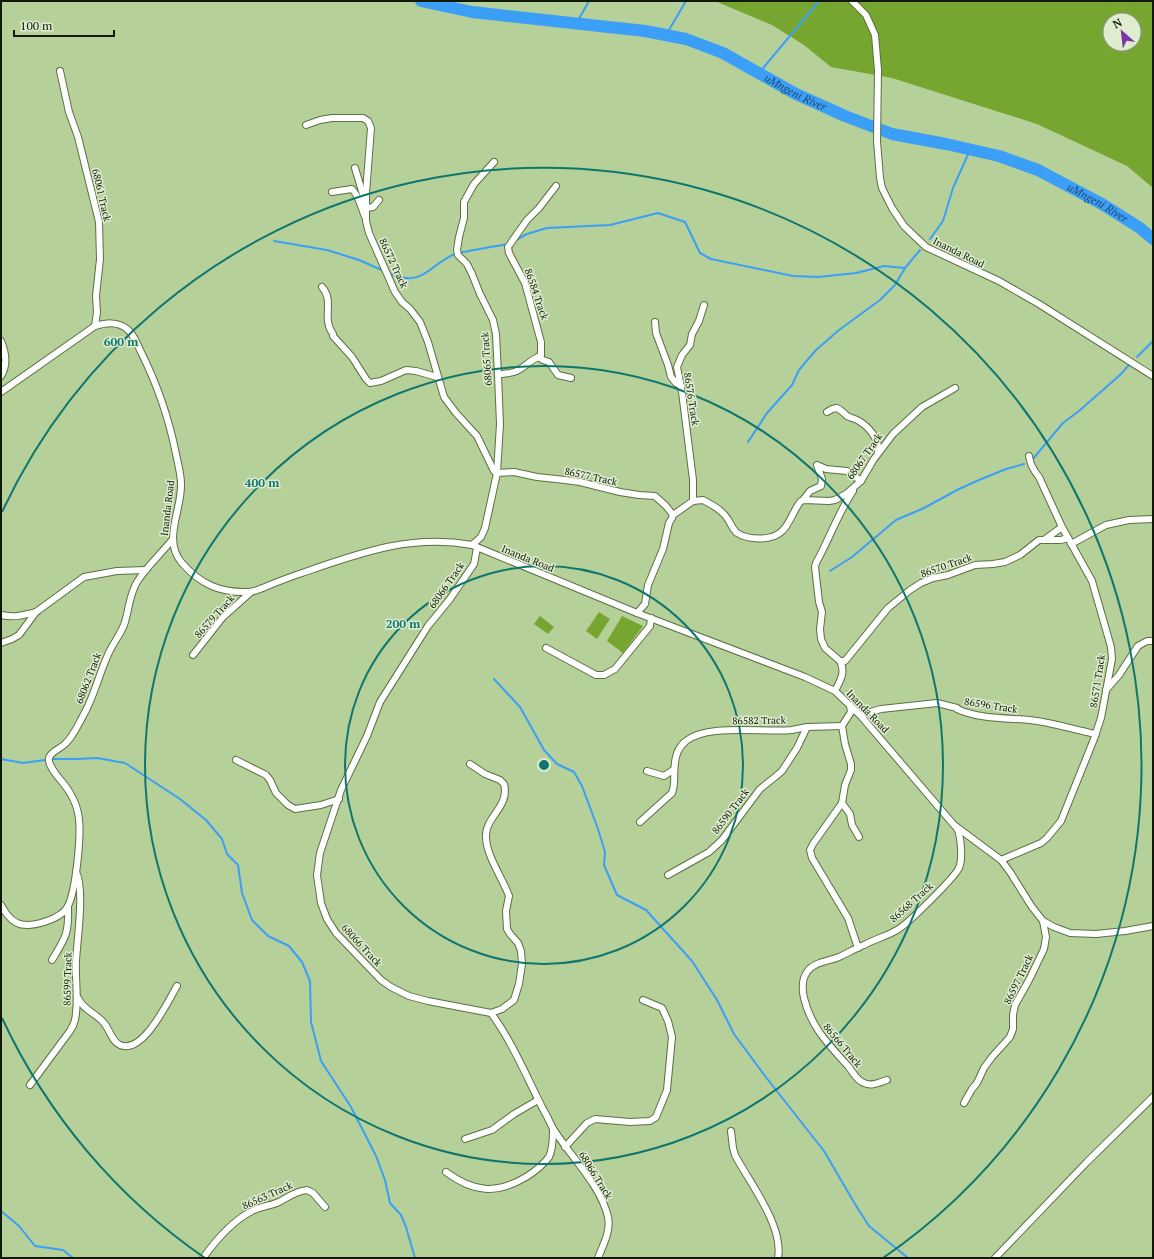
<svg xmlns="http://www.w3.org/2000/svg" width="1154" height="1259" font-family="'PT Serif',serif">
	<rect width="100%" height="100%" fill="#b6d09a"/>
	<g fill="#77a630" fill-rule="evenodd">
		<path d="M715,1H1153V188L1127,166L1037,124L892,78L831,67L804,45L772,25ZM1110,20H1134V44H1110Z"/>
		<path d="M599,612L610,619L597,639L586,631Z"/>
		<path d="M540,616L554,627L548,634L534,624Z"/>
		<path d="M622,616L643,626L623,653L607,641Z"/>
	</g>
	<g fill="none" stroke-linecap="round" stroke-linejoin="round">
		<g stroke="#3b9ff7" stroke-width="2">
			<path d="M576,24L589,1"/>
			<path d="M666,35L686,1"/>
			<path d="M759,73L819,1"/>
			<path d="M930,239L943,221L953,188L970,150"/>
			<path d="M274,241L327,250L359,260L384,271"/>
			<path d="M514,241L527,234L547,228L610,225L658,213L685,222L700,253L711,259L793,276L818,277L856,273L884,266L905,268"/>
			<path d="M388,273C425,289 428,264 457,253C461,252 465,252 469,251C482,248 496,246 509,244"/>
			<path d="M1137,357L1153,341"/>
			<path d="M748,442L767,413L792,385L799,370L816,350L839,330L880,300L895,285L905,268L920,250"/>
			<path d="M1032,460L1063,423L1079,411L1120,375L1129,365"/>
			<path d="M830,571L852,557L896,520L924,508L959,489L979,480L1006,469L1024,464"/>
			<path d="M494,679L520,707L544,750L557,764L574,772L582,786L598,829L605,852L604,865L617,895L646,910L692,961L717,1000L734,1034L765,1076L824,1151L855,1204L869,1226L908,1258"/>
			<path d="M1,759L23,763L45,760"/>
			<path d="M51,759H76L97,758L125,763L180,799L206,820L222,839L227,854L238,865L242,893L252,920L268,936L289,946L302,962L310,981L311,1022L321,1061L351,1107L376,1156L385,1180L390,1203L401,1215L406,1227L415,1258"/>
			<path d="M1,1211L19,1226L35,1246L63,1250L73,1258"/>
		</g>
		<path stroke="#3b9ff7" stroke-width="12" id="s1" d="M421,1L472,12L645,31L686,39L723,53L796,94L845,116L892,134L946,144L999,156L1038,170L1102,204L1140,228L1153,239"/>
		<defs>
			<g id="minor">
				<path d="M852,1L866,15L875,35L878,70L877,141L880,178L882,188L892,208L904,226L926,247L999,281L1039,304L1153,376"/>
				<path d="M60,71L69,112L78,137L99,222L100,259L96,296L97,312L95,326"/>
				<path d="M306,125L320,120L332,118H363L368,121L371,128L366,193V221L369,233L395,292L402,302L410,309L420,322L428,342L444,397L456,413L477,436L494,471L497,473L514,472L537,477L565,480L580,482L620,492L639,495L655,496L666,506L673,515"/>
				<path d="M355,168L367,208L373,207L379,200"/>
				<path d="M332,192L352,189C359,196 361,207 365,217"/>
				<path d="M322,287C335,301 321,318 333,334V336L352,357L366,379L370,383L381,381L406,370L416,371L437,377"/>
				<path d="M655,322L656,333L668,365L671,377L676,383L681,386"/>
				<path d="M1,341C6,353 8,365 1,376"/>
				<path d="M538,357L543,360L549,362L558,375L571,378"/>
				<path d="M498,375C503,373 508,374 514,372C524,369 530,359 541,356V342L525,283L509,253L508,247L527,220L539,208L556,186"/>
				<path d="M1,392L95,326C106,323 117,321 127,329C134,334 137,344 141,352C157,384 169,419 176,454C178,464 181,474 181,484C182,510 162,540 182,563C200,584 220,593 248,592C254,592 260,589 265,587C277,582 290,577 302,573C360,553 410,534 472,545L637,613L805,677L835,691L860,715L954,825L1001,860L1010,872L1032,907L1043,921L1054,927L1070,933L1096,934L1125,931L1153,926"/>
				<path d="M827,412L832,409L837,408C841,410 844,413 847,416C851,418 856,419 859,421C869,427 880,440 878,452"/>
				<path d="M803,500L810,491L821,486L822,479L817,465L826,469L847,471L861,481"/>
				<path d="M693,501V480L682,392L677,367L682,355L690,345L692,334L699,321L704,305"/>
				<path d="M1044,540L1062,527"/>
				<path d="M1071,544L1106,525L1129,520L1153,519"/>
				<path d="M472,545L481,537L485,528L497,473L500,424L498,375L496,334L493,320L480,294L472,274L467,264L458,255L457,250L459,237L464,218V202L474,184L494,162"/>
				<path d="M477,548L474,564L450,599L428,626L380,702L367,736L341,790L320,853L317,875L321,903L327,919L336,933L381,980L391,987L409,996L428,1001L491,1013C513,1043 527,1078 544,1111C548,1117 550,1124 554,1130C571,1157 601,1186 608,1217C611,1231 603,1245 598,1258"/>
				<path d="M637,613L645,604L648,585L663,549L669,523L672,518L673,515L693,501L703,500C711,504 722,510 727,518C731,523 732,529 737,533C748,540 771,541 781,532C790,525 793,510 801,501L804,500L829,501L835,500L846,494L861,481L874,459L893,434L922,407L955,388"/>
				<path d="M1,615C14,618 24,615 36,612"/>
				<path d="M1,643L12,639L19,635L36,612L84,577L117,571L146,570"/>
				<path d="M546,648L596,675H604L615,669L650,626L651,618"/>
				<path d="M193,655L223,617L251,592"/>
				<path d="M840,661L825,648L821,639L820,629L822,612L819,602L815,567L816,563C829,540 838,513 853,491"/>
				<path d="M1106,690L1119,675L1138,646L1147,641H1153"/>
				<path d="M835,691C840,681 846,672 840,661H845L888,608L910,590L921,583L933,578L948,575L975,565L993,564L1005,562L1020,555L1039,540H1061L1068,538"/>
				<path d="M850,705L851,712L842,726L845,744L851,764V770L845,785L842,803L813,844L810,850L812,858L848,918L858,948"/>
				<path d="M860,715L881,709L937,703L957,708V709C979,719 1006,718 1030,720C1050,722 1075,730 1096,734"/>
				<path d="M236,760L266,775L270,780L276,793L288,805L295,809L321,805L339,799"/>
				<path d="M470,764L485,774L500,780L504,784C510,806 486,817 486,835C485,854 503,879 509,896L506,911L507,929L510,934L518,943L521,951L522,964L519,984L514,1000L502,1009L491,1013"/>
				<path d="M647,771L664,776L673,770"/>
				<path d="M842,803L850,814L852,825L859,837"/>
				<path d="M640,822L672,793C677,781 671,766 678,751C680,747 682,744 686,741C708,723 763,733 792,730C797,729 802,728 807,727"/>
				<path d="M1001,860L1041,843L1047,838L1061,821L1094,739L1101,718L1112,659L1111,647L1092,581L1062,527L1039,477C1034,471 1030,464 1029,456"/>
				<path d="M668,875L709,852L722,840L760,789L775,777L782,771L797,748L807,727L842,726"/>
				<path d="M1,905C5,912 9,919 17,923C30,929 62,919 68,906C76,890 81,837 79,819C78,810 75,801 70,793C65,783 47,768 49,758C51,751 60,749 65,744C73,737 78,725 83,716C94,697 98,677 107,657C111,646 119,637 124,625C129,611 129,595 137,582C146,567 161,554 172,540"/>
				<path d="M52,960C66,937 69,933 68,907"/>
				<path d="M78,998C83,1010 96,1013 104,1023C110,1030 112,1042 120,1045C143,1055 168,1001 177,986"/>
				<path d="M887,1080C880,1082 872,1087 864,1083C856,1080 853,1072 848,1066C828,1044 811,1027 804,998C802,989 802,979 807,972C813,962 830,961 839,957C848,953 856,948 864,945C875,939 887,936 897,930C908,924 954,878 959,868C963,859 961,833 956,827"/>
				<path d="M30,1085L70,1031C72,1028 74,1024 75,1020C79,1000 75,981 76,961C77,941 85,889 76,872"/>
				<path d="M964,1103L972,1089L977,1083L984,1068L992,1057L1010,1037L1013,1029V1015L1015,1005L1029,980L1044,949L1046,937L1043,921"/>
				<path d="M731,1131L733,1148L735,1155C749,1182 784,1226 778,1258"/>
				<path d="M465,1139L492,1130L514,1114L538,1100"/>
				<path d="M565,1147L587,1123L595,1119L630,1122L650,1121L656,1117L667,1090L672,1037L668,1021L662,1008L643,1000"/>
				<path d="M446,1172C473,1192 496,1195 526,1177C534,1172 543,1165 549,1157C553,1149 553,1138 553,1129"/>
				<path d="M203,1258C216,1240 232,1221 252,1211C261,1206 270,1206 279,1202C288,1197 296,1191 307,1190L313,1193L325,1207"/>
				<path d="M995,1258L1087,1162L1153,1097"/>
			</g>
		</defs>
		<use href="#minor" stroke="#5a7140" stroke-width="8"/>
		<use href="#minor" stroke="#fff" stroke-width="6"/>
	</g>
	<g fill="none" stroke="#0f766e" stroke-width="2">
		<circle cx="544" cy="765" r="199"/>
		<circle cx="544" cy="765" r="399"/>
		<path d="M205 1258A598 598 0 0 1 2 1018M2 512A598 598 0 1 1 883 1258"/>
	</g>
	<g text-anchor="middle" stroke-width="3" stroke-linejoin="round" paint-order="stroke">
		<g font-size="10" fill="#101905" stroke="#deecd0">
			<text transform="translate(102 195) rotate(77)" y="4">68061 Track</text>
			<text transform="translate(959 252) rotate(26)" y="4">Inanda Road</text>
			<text transform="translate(394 263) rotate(65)" y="4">86572 Track</text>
			<text transform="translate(537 294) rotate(71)" y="4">86584 Track</text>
			<text transform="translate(486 359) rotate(-94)" y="4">68065 Track</text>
			<text transform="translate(692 399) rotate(81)" y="4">86576 Track</text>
			<text transform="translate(864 456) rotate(-55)" y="4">68067 Track</text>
			<text transform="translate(591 476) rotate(12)" y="4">86577 Track</text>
			<text transform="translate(167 508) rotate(-83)" y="4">Inanda Road</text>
			<text transform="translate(528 558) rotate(22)" y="4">Inanda Road</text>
			<text transform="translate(946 565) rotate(-19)" y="4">86570 Track</text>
			<text transform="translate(446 585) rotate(-55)" y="4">68066 Track</text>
			<text transform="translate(214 616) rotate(-48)" y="4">86579 Track</text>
			<text transform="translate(88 678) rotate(-69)" y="4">68062 Track</text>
			<text transform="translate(1097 681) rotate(-81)" y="4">86571 Track</text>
			<text transform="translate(991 705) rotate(9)" y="4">86596 Track</text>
			<text transform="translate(868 711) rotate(46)" y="4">Inanda Road</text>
			<text transform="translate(759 720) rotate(-1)" y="4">86582 Track</text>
			<text transform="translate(730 811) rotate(-53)" y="4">86590 Track</text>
			<text transform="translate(911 902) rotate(-42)" y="4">86568 Track</text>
			<text transform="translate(362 945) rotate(47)" y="4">68066 Track</text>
			<text transform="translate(67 979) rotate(-89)" y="4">86599 Track</text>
			<text transform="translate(1018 979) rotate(-64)" y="4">86597 Track</text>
			<text transform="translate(843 1045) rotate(50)" y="4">86566 Track</text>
			<text transform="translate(596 1175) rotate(58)" y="4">68066 Track</text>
			<text transform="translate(267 1195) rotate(-24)" y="4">86563 Track</text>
		</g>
		<g font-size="11" font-style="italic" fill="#1f4569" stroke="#deecd0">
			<text dy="4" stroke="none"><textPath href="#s1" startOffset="390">uMngeni River</textPath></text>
			<text dy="4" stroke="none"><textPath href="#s1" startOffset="714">uMngeni River</textPath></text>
		</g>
	</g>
	<circle cx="544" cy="765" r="6" fill="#0f766e" stroke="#deecd0" stroke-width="2"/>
	<g font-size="12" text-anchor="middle" font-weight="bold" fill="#0f766e" stroke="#deecd0" stroke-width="3" stroke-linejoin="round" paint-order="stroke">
		<text x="121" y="346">600 m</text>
		<text x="262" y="487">400 m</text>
		<text x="403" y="628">200 m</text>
	</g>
	<rect width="1154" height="1259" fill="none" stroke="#101905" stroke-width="4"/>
	<g transform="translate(1122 32) rotate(332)"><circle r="19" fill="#deecd0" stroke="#8c987f"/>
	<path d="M0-3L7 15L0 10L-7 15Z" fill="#7b35a8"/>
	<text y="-6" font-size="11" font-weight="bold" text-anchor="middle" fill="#101905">N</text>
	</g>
	<path d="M14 30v6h100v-6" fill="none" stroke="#101905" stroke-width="2"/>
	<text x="20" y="30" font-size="12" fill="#101905" stroke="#deecd0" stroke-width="3" paint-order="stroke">100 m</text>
</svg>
